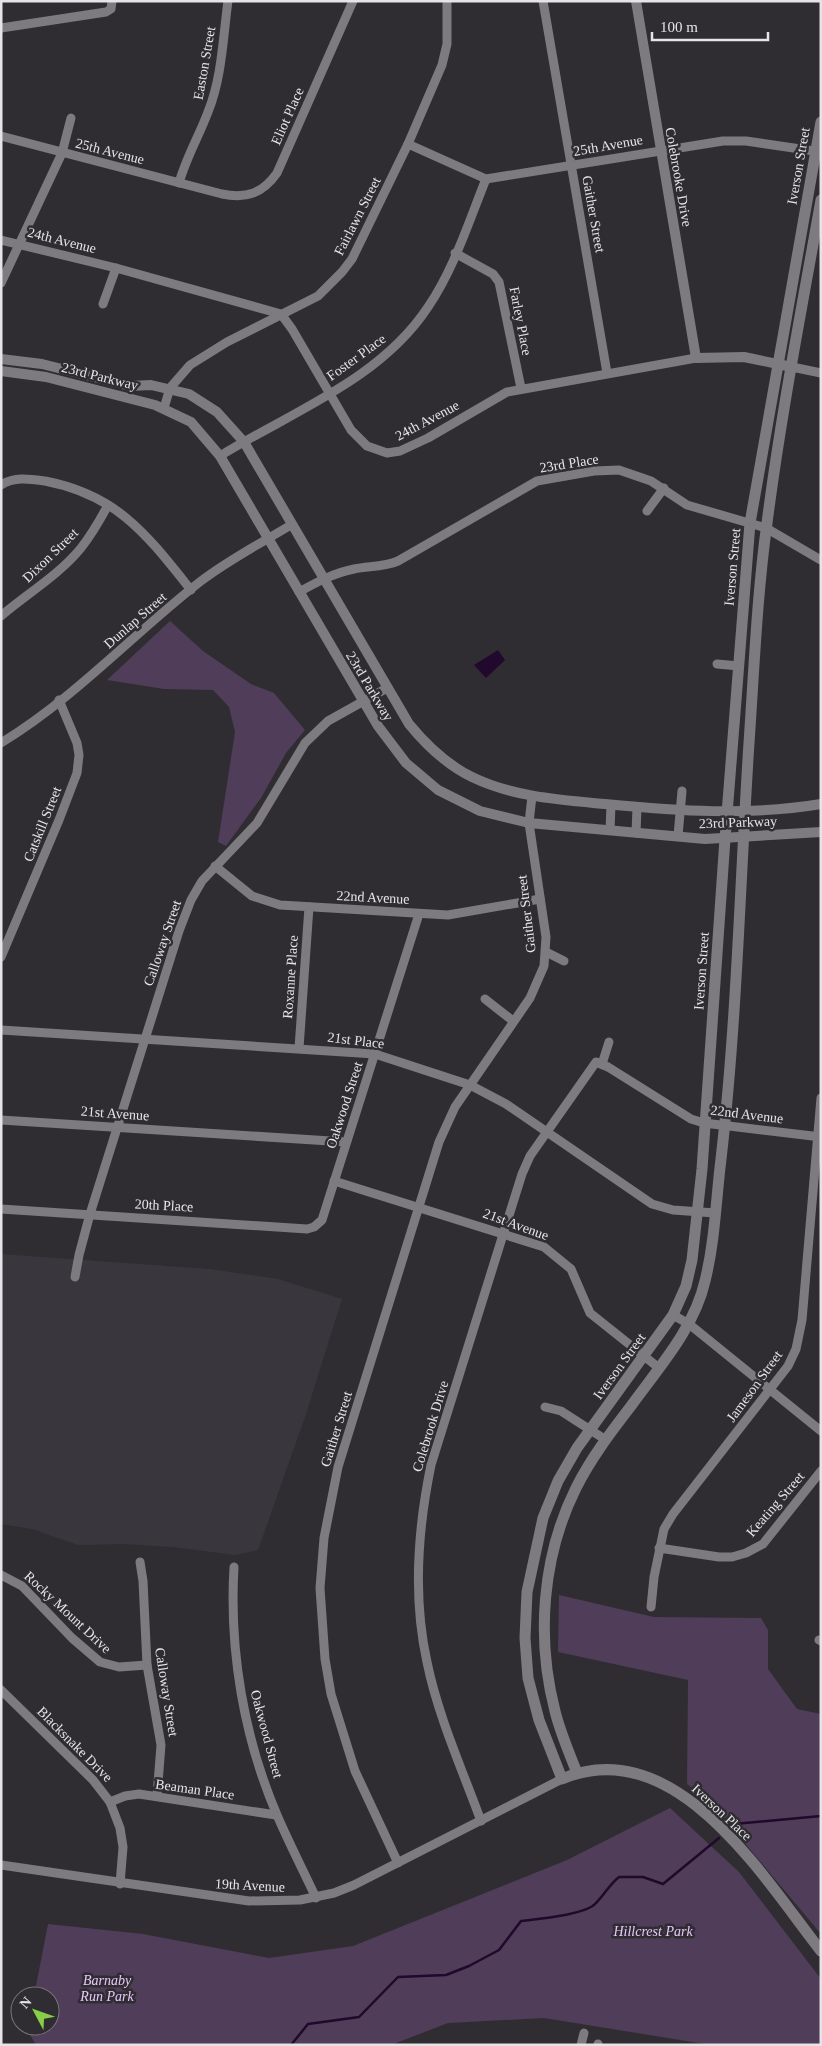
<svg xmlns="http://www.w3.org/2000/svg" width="822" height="2046" font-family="'Times New Roman',serif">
	<rect width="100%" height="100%" fill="#2f2d31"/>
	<path fill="#3a363e" d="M1,1254L209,1269L278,1279L342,1299L305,1417L258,1550L235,1555L173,1547L125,1544L78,1545L32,1529L1,1524Z"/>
	<g fill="#4f3d59">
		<path d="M170,621L203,651L251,684L274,693L305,730L286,753L261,798L226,846L218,842L235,732L229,707L213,690L164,689L107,680Z"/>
		<path d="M559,1595L654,1617L761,1618L768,1630V1669L797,1709L821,1714V1934L717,1810L687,1784L688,1680L558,1652Z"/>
		<path d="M670,1808L739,1872L821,1979V2045H711L544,2018L448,2023L391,2045H36L27,2030L28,2026H50V1996H34L48,1924L143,1934L269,1958L353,1946L567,1860Z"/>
	</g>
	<path fill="#21082d" d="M498,650L505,660L486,678L474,665Z"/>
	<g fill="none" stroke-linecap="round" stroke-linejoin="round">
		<g stroke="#21082d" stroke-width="2.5">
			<path d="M734,1824L821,1816"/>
			<path d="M291,2045L308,2024L359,2017L398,1977L446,1975L469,1966L499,1950L521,1921C537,1919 586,1915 596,1903C605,1894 609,1885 619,1877H643L663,1884L719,1838"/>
		</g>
		<g stroke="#7d7b7f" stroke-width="9">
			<path d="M543,1L607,373"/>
			<path d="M1,28L106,12L111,9L112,1"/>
			<path d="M1,136L222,194C247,199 263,193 277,173L353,1"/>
			<path d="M408,144L486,179L723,141H746L821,152"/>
			<path d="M179,183C186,158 199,136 208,112C222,78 223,37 228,1"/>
			<path d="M1,240L116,268L281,314L292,329L351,430L367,446L387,453L400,451L428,438L507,392L696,358"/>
			<path d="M455,253L493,274L499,282L521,388"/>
			<path d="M1,283L62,153L71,118"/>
			<path d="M103,304L116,268"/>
			<path d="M792,367L821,373"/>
			<path d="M164,408L170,388L190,365L227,342L318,296L342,272L352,259L408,144L442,65L447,44V1"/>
			<path d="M220,456C291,412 380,380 428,307C454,269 469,221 486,179"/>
			<path d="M1,485C14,476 31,479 45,481C118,495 147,535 191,590"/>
			<path d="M647,511L664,488"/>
			<path d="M299,592C317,582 334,573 354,569C369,566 384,567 398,561L537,481L594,471L619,470L651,481L687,505L766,528L821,560"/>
			<path d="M1,616C28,593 59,575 81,548C92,534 100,520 108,505"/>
			<path d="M717,664L739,666"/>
			<path d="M1,743C75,698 134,633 201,581C230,559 261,543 291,525"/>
			<path d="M610,830L611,805"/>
			<path d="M636,833L637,807"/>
			<path d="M678,836L682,791"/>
			<path d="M215,866L252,896L280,905L448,915L540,899"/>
			<path d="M546,952L564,961"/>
			<path d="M1,957L59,820L77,773L79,755L77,743L59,700"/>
			<path d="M485,999L513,1021"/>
			<path d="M1,1030L375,1054L470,1085L506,1104L652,1204L673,1210L715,1213"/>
			<path d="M299,1048L309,907"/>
			<path d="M602,1064L609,1042"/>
			<path d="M1,1120L346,1142"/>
			<path d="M334,1181L544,1247L571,1269L590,1313L659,1368"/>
			<path d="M1,1209L307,1229L314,1227L322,1220L419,914"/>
			<path d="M75,1277L79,1255L90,1214L179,931L191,900L202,881L257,823L305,743L328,721L387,688"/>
			<path d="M673,1315L689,1324L821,1431"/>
			<path d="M545,1407L561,1411L606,1440"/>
			<path d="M659,1548L719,1557H732L746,1553L763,1544L821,1471"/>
			<path d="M140,1562L143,1581L147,1665L161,1745L157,1796"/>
			<path d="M234,1567C229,1651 244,1738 277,1815C289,1843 303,1870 316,1898"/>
			<path d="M1,1575L22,1586L72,1638L100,1662L119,1667L147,1665"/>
			<path d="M651,1607L654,1577L664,1529L673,1514L788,1366L796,1349L802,1320L821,1098"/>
			<path d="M819,1640L821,1641"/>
			<path d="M1,1690L93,1780L110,1802L120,1828L123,1847L120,1884"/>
			<path d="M110,1802L125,1796L139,1794L276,1815"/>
			<path d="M481,1821C462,1769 438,1716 427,1662C413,1599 418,1528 431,1465L522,1174L530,1156L596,1062L608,1067L691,1119L704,1123L821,1137"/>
			<path d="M398,1863L355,1771L331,1694L325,1659L320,1588L324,1538L338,1467L439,1142L455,1107L530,998L544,966L546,937L529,823L532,796"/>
			<path d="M1,1865L249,1901L300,1900L334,1893L354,1885L562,1779"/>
			<path d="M581,2045L584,2033"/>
			<path d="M598,2045V2044"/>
		</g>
		<g stroke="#7d7b7f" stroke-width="10">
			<path d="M636,1L696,358L744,357L792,367"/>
			<path d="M1,359L42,364L130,386L151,385L189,394L217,412L244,442L409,724C427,746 447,765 472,777C513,797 561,800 605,804C677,811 749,816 821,804"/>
			<path d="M1,371L46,377L155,405L191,422L220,456L378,726L406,763L438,790L480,811L529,823L705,839L821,832"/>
		</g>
		<g stroke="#7d7b7f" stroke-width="11">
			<path d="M821,122L750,523L725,839L702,1169L692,1260L686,1286L673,1315L577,1448L558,1481L543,1518L527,1592L525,1638L528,1678L539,1720L562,1779C675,1731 763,1877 821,1951"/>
			<path d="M577,1773C569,1752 560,1732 555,1711C536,1638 542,1556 576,1488C591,1458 611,1432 631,1406C659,1367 694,1329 705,1281C715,1241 716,1199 721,1159C737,1021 740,881 749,743C754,670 757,595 767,523C781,414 802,307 821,200"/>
		</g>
	</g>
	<g text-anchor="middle" stroke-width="5" stroke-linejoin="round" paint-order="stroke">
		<g font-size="14" fill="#e6e4e7" stroke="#2f2d31">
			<text transform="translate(204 63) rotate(-80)" y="5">Easton Street</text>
			<text transform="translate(287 116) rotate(-66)" y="5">Eliot Place</text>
			<text transform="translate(608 145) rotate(-10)" y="5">25th Avenue</text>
			<text transform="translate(110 151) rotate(14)" y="5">25th Avenue</text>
			<text transform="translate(798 166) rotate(-80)" y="5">Iverson Street</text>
			<text transform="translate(679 177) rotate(80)" y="5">Colebrooke Drive</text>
			<text transform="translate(594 214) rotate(80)" y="5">Gaither Street</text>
			<text transform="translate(357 216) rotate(-63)" y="5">Fairlawn Street</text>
			<text transform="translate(62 240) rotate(14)" y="5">24th Avenue</text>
			<text transform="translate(521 321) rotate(79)" y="5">Farley Place</text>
			<text transform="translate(356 357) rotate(-36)" y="5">Foster Place</text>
			<text transform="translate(100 376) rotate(14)" y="5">23rd Parkway</text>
			<text transform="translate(427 420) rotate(-28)" y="5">24th Avenue</text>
			<text transform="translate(569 463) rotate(-9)" y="5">23rd Place</text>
			<text transform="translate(50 555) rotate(-44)" y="5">Dixon Street</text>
			<text transform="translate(732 567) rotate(-85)" y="5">Iverson Street</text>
			<text transform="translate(135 620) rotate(-41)" y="5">Dunlap Street</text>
			<text transform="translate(370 686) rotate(59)" y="5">23rd Parkway</text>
			<text transform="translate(738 822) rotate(-2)" y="5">23rd Parkway</text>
			<text transform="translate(42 824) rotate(-68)" y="5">Catskill Street</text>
			<text transform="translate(373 897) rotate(3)" y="5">22nd Avenue</text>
			<text transform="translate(526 914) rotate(-97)" y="5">Gaither Street</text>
			<text transform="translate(162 943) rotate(-71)" y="5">Calloway Street</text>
			<text transform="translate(701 971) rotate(-86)" y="5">Iverson Street</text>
			<text transform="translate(290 977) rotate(-86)" y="5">Roxanne Place</text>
			<text transform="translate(356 1040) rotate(7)" y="5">21st Place</text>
			<text transform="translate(344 1105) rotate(-72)" y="5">Oakwood Street</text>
			<text transform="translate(115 1113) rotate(4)" y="5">21st Avenue</text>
			<text transform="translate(747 1114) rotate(7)" y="5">22nd Avenue</text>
			<text transform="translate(164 1205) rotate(3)" y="5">20th Place</text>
			<text transform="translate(516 1224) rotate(20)" y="5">21st Avenue</text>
			<text transform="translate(619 1366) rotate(-54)" y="5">Iverson Street</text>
			<text transform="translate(754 1386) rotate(-54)" y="5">Jameson Street</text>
			<text transform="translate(430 1426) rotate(-73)" y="5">Colebrook Drive</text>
			<text transform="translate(336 1429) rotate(-73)" y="5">Gaither Street</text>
			<text transform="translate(775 1504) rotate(-49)" y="5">Keating Street</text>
			<text transform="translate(68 1612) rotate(43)" y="5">Rocky Mount Drive</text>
			<text transform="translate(167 1692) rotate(81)" y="5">Calloway Street</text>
			<text transform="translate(267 1734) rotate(75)" y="5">Oakwood Street</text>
			<text transform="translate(75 1744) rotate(45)" y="5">Blacksnake Drive</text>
			<text transform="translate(195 1789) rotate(8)" y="5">Beaman Place</text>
			<text transform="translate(722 1812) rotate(43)" y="5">Iverson Place</text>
			<text transform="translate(250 1885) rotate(3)" y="5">19th Avenue</text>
		</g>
		<g font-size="14" font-style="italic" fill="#e9c6fd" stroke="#2f2d31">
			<text x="653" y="1936">Hillcrest Park</text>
			<text x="107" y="1985">Barnaby<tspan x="107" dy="16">Run Park</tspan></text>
		</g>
	</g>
	<rect width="822" height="2046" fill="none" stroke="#e6e4e7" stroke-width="5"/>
	<g transform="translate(35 2011) rotate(311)"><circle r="24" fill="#2f2d31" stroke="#78767a"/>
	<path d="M0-4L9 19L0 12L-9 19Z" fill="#88cf49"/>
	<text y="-8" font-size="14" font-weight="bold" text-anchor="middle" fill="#e6e4e7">N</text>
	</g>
	<path d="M652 32v8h116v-8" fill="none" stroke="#e6e4e7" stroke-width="2.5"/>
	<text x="660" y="32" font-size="15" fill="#e6e4e7" stroke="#2f2d31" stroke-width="4" paint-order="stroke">100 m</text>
</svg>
